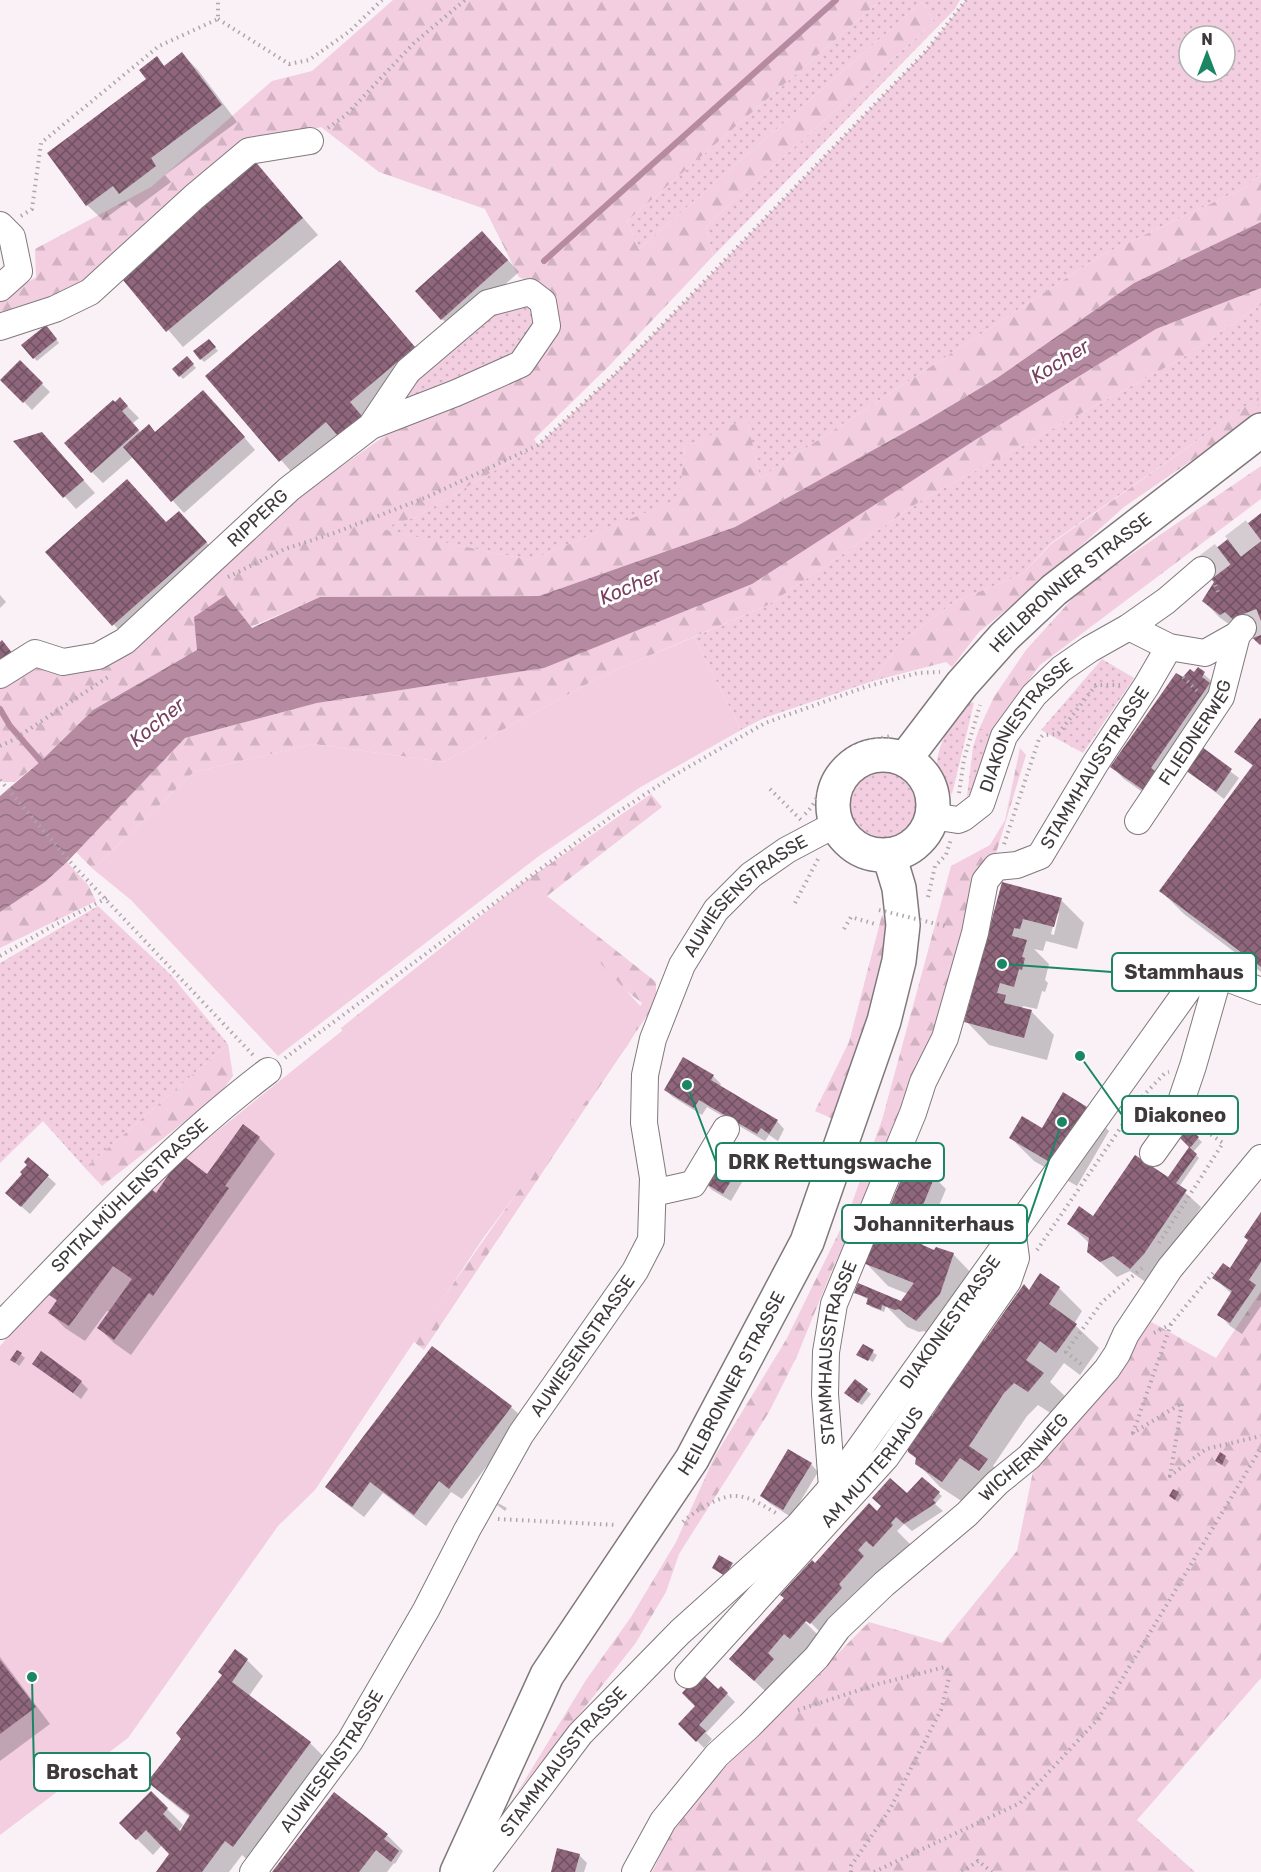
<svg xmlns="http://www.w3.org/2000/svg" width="1261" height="1872" font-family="Rubik,sans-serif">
	<defs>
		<pattern id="grass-dots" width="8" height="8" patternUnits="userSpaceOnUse" patternTransform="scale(1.5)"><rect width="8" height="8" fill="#f2cee0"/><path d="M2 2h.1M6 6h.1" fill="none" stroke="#d1b2c1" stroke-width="1.8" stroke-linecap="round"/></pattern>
		<pattern id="forest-firs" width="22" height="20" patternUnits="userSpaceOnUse" patternTransform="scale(1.5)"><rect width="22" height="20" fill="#f2cee0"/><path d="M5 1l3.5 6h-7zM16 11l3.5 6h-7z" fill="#d1b2c1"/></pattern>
		<pattern id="water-waves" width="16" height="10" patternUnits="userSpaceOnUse" patternTransform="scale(1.5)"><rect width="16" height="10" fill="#b68aa1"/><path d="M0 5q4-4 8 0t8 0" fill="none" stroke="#957284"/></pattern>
		<pattern id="building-cross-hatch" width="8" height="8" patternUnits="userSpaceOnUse" patternTransform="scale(1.5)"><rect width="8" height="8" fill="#8f667c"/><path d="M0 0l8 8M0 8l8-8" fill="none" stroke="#705162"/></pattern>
	</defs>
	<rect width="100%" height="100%" fill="#f9f1f5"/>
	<g fill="url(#grass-dots)" fill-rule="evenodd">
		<path d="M881,0H960L955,9L713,256L706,226L934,22L922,2L639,249L627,221Z"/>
		<path d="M966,0H1261V173L1246,187L1102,255L760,478L747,419L685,447L680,499L530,560L377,529L416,517L538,445L616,373L926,51ZM1189,36H1225V72H1189Z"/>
		<path d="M523,298L541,314L531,337L499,369L400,406L430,362L482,317Z"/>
		<path d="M1261,305V412L1256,416L1258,398L1051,543L1023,574L954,602L900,643L873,681L764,718L741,730L694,637L768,605L922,500L1179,360Z"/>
		<path d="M1102,659L1134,678L1083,753L1041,730Z"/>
		<path d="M965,700L974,703L952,794C918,770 950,726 965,700Z"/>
		<path d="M979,729H993L986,746L982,762L981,782L971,794L967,796L973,747Z"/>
		<circle cx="885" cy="805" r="39"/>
		<path d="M98,906L171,975L228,1044L85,1168L43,1121L0,1163V963Z"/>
	</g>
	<g fill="url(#forest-firs)">
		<path d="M393,0H881L627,221L639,249L922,2L934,22L706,226L713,256L609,366L534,439L538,445L416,517L379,529L530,560L679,499L685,447L747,418L760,478L1102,255L1246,187L1261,173V222L1134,283L997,378L927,420L735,527L539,596L320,597L197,650L93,710L41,761L15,782H3L0,780V678L32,664L94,667L289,503L386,435L498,387L543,355L558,313L546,289L519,277L485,209L379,172L321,127L250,148L83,288L0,331V300L36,277L35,249L151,187L272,81L312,71Z"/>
		<path d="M1261,288V305L1179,360L922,500L768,605L602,676L444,762L313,744L194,772L93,869L76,852L185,738L317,703L544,668L972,442L1156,329Z"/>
		<path d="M1259,397L1256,416L1124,507L1044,579L979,632L952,667L946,662L873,681L900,643L954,602L1023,574L1051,544Z"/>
		<path d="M1261,466V499L1040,665L993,729H979L994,697L1026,650L1082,588Z"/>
		<path d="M1020,748L1026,755L993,863L978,873L948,983L913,1094L832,1270L797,1356L769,1412L679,1554L666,1592L635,1644L517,1793L586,1680L631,1617L676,1542L715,1456L786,1340L848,1214L882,1120L951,866L990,845L1005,820Z"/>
		<path d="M651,794L662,807L547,896L656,982V1002L424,1350L413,1341L619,1047L642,1003L513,904L347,1037L341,1028L518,886Z"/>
		<path d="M67,862L88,885L96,901L0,948V912L45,882Z"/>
		<path d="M882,915L887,917L888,936L842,1123L815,1111L849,1042Z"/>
		<path d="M228,1044L233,1076L220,1094L102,1186L85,1168Z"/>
		<path d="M1261,1291V1678L1137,1820L1195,1872H652L682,1811L869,1622L942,1643L1017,1551L1034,1466L1146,1319L1216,1358Z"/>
	</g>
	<g fill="#f2cee0">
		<path d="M694,637L741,730L639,788L539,856L278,1056L131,900L93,869L194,772L313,744L444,762L602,676Z"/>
		<path d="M526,883L645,1011L628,1045L484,1237L315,1490L278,1526L128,1738L0,1835V1346L129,1202Z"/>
	</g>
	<path fill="url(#water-waves)" d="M1261,222V288L1156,329L972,442L752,584L544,668L317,703L185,738L67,862L45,882L0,912V796L41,761L93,710L197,650L194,617L226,595L252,628L320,597L539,596L735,527L927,420L997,378L1134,283Z"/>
	<g fill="#0003" fill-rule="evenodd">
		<path d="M182,54L198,70L237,122L165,175L171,182L136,208L129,201L103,220L87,205L157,58L165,67Z"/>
		<path d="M254,162L318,235L183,347L120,274Z"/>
		<path d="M494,245L519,272L454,330L442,319Z"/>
		<path d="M340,262L429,363L296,477L207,376Z"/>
		<path d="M49,330L59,343L37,361L34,358Z"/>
		<path d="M212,344L218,351L204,362L201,359Z"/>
		<path d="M187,358L196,368L183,379L180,376Z"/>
		<path d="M20,362L50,392L32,410L2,379Z"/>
		<path d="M120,399L139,418L133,423L141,433H156L215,403L255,450L184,513L133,457L103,483L92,472L115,404Z"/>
		<path d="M42,434L95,493L76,509L16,442Z"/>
		<path d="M127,481L167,524L195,529L221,559L129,641L47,552Z"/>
		<path d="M1261,515V645L1242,627L1237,630L1219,617L1204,601Z"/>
		<path d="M0,595L6,602L0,608Z"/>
		<path d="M1198,669L1216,685L1158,803L1124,779L1112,767L1184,679L1195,674Z"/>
		<path d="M1261,721V972L1184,914L1161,891L1254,767L1236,752Z"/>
		<path d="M1202,750L1239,778L1224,799L1187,770Z"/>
		<path d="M1003,884L1061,900L1084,923L1077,949L1046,941L1043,951L1034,949L1049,964L1045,980L1048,983L1045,992L1042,991L1037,1009L1023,1006L1022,1009L1031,1011L1054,1035L1047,1060L989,1045L966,1021ZM1056,913H1059L1054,935L1051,934Z"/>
		<path d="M684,1059L713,1076L721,1084L719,1087L777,1121L784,1129L778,1141L769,1135L765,1141L707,1107L702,1115L673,1097L665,1090Z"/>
		<path d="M1086,1108L1109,1131L1077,1186L1034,1161L1011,1138L1042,1131Z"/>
		<path d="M243,1127L259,1138L275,1154L131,1355L114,1343L99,1328L110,1312L107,1311L85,1341L65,1328L50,1313L58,1302L51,1295L156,1195L208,1176Z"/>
		<path d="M1189,1130L1202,1142L1193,1152L1199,1158L1179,1187L1201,1207L1159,1270L1147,1283L1130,1271L1117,1277L1088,1251L1089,1243L1069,1224L1094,1218L1173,1183L1170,1177L1191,1147L1182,1138Z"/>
		<path d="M29,1159L56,1184L30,1214L14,1200L28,1165Z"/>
		<path d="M741,1164L748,1172L731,1201L712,1190L704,1182Z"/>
		<path d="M934,1177L946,1189L932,1222L927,1220L924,1228L928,1232L922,1247L935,1252L953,1254L976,1278L940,1343L924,1331L919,1332L907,1327L886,1306L884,1312L871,1307L868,1304L869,1300L856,1293L902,1303L908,1294L888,1286L865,1262L882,1230Z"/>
		<path d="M1261,1215V1306L1242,1334L1230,1326L1219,1314L1232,1294L1214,1278L1230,1270L1249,1241Z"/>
		<path d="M1059,1288L1082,1311L1074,1324L1099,1348L1080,1375L1064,1363L1050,1382L1066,1397L1052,1414L1038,1405L1027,1416L993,1466L1010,1483L966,1504L940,1487L917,1463V1459L910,1452L984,1343L1030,1292Z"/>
		<path d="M863,1346L877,1355L873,1362L860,1355Z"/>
		<path d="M18,1352L25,1358L19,1366L12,1360Z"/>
		<path d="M34,1364L81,1382L88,1389L81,1399Z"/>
		<path d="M855,1381L871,1394L862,1405L849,1396Z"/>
		<path d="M511,1407L523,1418L462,1499L451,1492L426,1526L383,1493L364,1517L339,1498L327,1487Z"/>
		<path d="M1220,1454L1229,1461L1225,1467L1220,1464Z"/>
		<path d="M811,1464L818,1472L791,1517L769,1503L762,1496Z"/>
		<path d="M922,1479L942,1496L935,1504L943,1511L912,1531L904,1524L897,1531L915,1549L834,1646L809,1621H804L828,1645L778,1703L731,1659L815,1565L877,1513L907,1496Z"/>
		<path d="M1178,1493L1182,1496L1178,1502L1174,1499Z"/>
		<path d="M498,1503L507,1508L505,1511L497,1505Z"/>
		<path d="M0,1657L50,1724L0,1761Z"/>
		<path d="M247,1660L263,1676L249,1696L310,1743L326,1759L250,1862L242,1855L229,1872H158L171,1854L162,1845L153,1855L121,1823L151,1793L183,1825L178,1831L180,1833L190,1817L165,1797L149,1782Z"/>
		<path d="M721,1688L735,1702L706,1733L712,1739L704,1748L680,1724Z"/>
		<path d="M334,1794L387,1835L403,1851L395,1864L394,1863L387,1872H274Z"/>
		<path d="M579,1855L587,1863L584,1872H552Z"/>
	</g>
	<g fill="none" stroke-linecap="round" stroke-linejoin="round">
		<g stroke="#b68aa1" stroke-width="6">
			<path d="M544,261L836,0"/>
			<path d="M0,709L10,726L46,767"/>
		</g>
	</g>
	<g fill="url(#building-cross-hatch)">
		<path d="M182,52L222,105L151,158L156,166L119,194L113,186L86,206L47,153L146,79L139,70L157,56L164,66Z"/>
		<path d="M254,160L303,218L166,332L118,274Z"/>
		<path d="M482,231L508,260L441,320L415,291Z"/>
		<path d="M340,260L415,347L350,402L362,416L338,436L326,422L279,462L205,376Z"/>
		<path d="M46,325L57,339L33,359L21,345Z"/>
		<path d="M209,339L216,347L200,360L193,351Z"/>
		<path d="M187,356L194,364L179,377L172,369Z"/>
		<path d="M20,360L43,383L23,403L0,380Z"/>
		<path d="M203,390L245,437L171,502L123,447L149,424L155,432Z"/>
		<path d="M120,397L128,406L122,411L139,430L91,473L64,443L113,400L115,402Z"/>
		<path d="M42,432L84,480L63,498L13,441Z"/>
		<path d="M127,479L166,522L179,511L207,542L112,626L45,552Z"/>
		<path d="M1261,513V644L1260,645L1225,612L1220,615L1202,601L1214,582L1196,564Z"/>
		<path d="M2,640L13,654L0,663V642Z"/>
		<path d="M1198,667L1205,672L1202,677L1210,683L1151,768L1159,774L1146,792L1110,767L1176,673L1183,677L1190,669L1194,672Z"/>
		<path d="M1260,718L1261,719V967L1159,891L1253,765L1234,752Z"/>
		<path d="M1202,747L1232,769L1216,792L1185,770Z"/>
		<path d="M1002,882L1062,898L1054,927L1023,919L1020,929L1014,928L1012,936L1027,940L1022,957L1025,958L1022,970L1019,969L1014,987L1000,983L997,993L1006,995L1004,1003L1032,1010L1024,1038L964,1022Z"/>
		<path d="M683,1057L714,1075L711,1080L778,1120L769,1134L761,1128L757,1134L699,1100L694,1108L664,1090Z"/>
		<path d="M1063,1092L1087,1107L1053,1164L1009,1138L1022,1116L1042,1128Z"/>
		<path d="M243,1124L260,1137L225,1186L229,1188L153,1296L149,1293L114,1340L97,1328L132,1279L113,1266L69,1326L48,1313L57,1300L49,1295L98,1237L151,1189L156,1193L182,1155L207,1174Z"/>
		<path d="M1189,1128L1199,1137L1190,1148L1197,1154L1176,1183L1187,1190L1144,1254L1130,1269L1113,1256L1100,1262L1087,1252L1089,1238L1067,1224L1079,1206L1093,1216L1135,1155L1168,1177L1189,1147L1180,1138Z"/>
		<path d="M722,1151L742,1163L723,1194L703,1182Z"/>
		<path d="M28,1157L49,1175L21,1207L5,1193L22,1174L20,1172L27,1165L24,1162Z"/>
		<path d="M907,1165L935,1176L920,1212L916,1210L913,1217L917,1219L909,1239L934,1250L936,1247L954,1253L940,1294L916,1321L899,1309L895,1310L882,1305L881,1310L866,1304L868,1298L854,1293L858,1283L901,1301L914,1283L863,1263L878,1227L881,1228Z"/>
		<path d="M1261,1212V1262L1249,1280L1256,1285L1230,1323L1217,1315L1232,1291L1212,1278L1223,1263L1230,1268L1248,1240L1244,1237Z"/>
		<path d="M1040,1273L1060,1287L1049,1304L1077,1324L1056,1353L1040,1341L1026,1360L1044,1373L1028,1392L1014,1383L1004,1393L969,1446L988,1459L979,1471L960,1458L942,1482L915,1464L916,1458L908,1452L907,1444L927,1416H932L957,1377L953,1374L979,1338L984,1341L1024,1284L1029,1290Z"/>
		<path d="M863,1344L874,1350L868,1361L856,1355Z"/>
		<path d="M432,1346L512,1406L449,1489L439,1481L414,1515L370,1482L352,1507L325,1487Z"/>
		<path d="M17,1350L22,1353L15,1363L10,1360Z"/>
		<path d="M41,1351L82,1381L73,1393L32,1364Z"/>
		<path d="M855,1379L868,1389L858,1403L844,1393Z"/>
		<path d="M788,1449L812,1463L783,1510L760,1496Z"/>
		<path d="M1220,1452L1226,1456L1222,1465L1215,1461Z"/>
		<path d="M922,1477L940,1492L933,1500L936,1503L904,1524L896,1517L891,1523L893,1525L873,1547L866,1541L858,1550L864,1556L839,1584L842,1588L810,1624L806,1621L790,1639L784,1634L768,1653L774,1659L754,1681L729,1659L784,1598L780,1595L812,1560L815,1563L869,1503L877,1511L881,1506L872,1498L890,1478L907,1493Z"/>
		<path d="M1173,1489L1179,1492L1175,1500L1169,1496Z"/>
		<path d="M719,1555L733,1563L725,1576L712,1568Z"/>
		<path d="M235,1649L248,1659L232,1682L311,1742L233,1847L225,1841L202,1872H156L169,1854L146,1830L136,1840L119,1823L151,1791L168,1808L163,1814L180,1831L190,1815L147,1782L181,1739L176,1733L222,1675L218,1672Z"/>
		<path d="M0,1660L36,1707L0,1734Z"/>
		<path d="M701,1673L718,1689L721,1686L728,1693L699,1725L706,1731L696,1742L678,1724L695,1706L682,1693Z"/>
		<path d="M334,1792L388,1834L384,1839L399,1851L391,1862L376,1850L359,1872H272Z"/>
		<path d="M557,1848L580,1854L575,1872H551Z"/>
	</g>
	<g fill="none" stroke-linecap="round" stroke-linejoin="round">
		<g stroke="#d4ccd0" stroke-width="26" stroke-dasharray="26 13" stroke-linecap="butt">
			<path d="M1202,570L1261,525"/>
			<path d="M1243,628L1261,621"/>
		</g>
		<defs>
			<g id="minor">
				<path d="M0,225L12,237L19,271L0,288"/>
				<path d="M0,327L55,309L90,292L194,197L249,151L310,141"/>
				<path d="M1129,627L1169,647L1205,653L1237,635L1243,628"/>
				<path id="s1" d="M0,675L35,653L63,662L98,656L125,641L289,489L371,426L408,371L488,303L530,292L543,302L547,326L521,364L456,393L371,426"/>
				<path id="s2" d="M932,816L958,820L963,818L981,804L1004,736L1034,695L1061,669L1090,649L1129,627L1166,601L1202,570"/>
				<path id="s3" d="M1138,821L1221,697L1237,635"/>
				<path d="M1219,975L1261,991"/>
				<path d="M653,1193L693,1184L726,1129"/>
				<path id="s4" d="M0,1326C86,1237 168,1147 268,1071"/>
				<path id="s5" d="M832,1487L825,1394L826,1352L834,1304L913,1113L923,1082L945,1038L975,933L985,881L996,867L1017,865L1040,856L1095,764L1147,685L1169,647"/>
				<path id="s6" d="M688,1675L886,1457L1008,1281L1016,1258L1013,1236"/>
				<path id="s7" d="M253,1872L350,1741L426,1610L467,1530L521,1434L635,1271L651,1240L653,1178L644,1123L645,1075L653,1039L682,965L716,910L751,875L787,850L836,824"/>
				<path id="s8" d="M476,1872L580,1734L680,1632L798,1526L832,1487L1194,981L1219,975L1193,1066L1173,1125L1153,1153"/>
				<path id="s9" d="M635,1872L663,1821L717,1755L749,1726L817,1657L838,1628L884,1584L967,1514L997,1483L1029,1457L1107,1369L1117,1354L1126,1334L1170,1268L1261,1158"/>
			</g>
			<g id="major">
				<circle cx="883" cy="805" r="50"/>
				<path id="s10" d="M905,759L962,684L1004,637L1054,590L1261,430"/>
				<path id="s11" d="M457,1872L547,1675L692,1459L807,1242L884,1021L899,961L903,925L899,888L889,855"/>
			</g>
		</defs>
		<use href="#minor" stroke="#80797c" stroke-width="28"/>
		<use href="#major" stroke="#80797c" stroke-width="36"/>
		<g stroke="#aea7aa" stroke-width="4" stroke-dasharray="1.5 4.5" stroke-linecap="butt">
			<path d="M218,19L289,64L309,60L350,31L382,0"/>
			<path d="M328,128L346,115L414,43L465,0"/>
			<path d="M21,216L32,209L41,143L159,46L218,19V0"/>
			<path d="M228,577L285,549L334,533L427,497L538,445L616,373L926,51L966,0"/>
			<path d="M1215,585L1219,595"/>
			<path d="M1183,677L1200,694"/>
			<path d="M0,746L13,740L108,677"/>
			<path d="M0,780L73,865L253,1055"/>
			<path d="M770,789L801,820"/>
			<path d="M959,793L964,759L980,705"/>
			<path d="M805,814C814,806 817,797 822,786C839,748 853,744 891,736"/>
			<path d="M1004,844L1039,739L1043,735L1058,734L1096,685H1120"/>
			<path d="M928,897L935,866L946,855L951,839"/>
			<path d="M795,903L818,859"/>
			<path d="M844,929L851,917L875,924L876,922"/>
			<path d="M0,956L49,928L107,898"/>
			<path d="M285,1058L612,816L676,774L765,723L865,687L918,673L940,672"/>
			<path d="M1159,1243L1223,1143L1196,1124"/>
			<path d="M1037,1250L1141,1098L1165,1073L1169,1072"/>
			<path d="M1171,1324L1133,1433L1182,1403L1170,1476L1206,1449L1261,1436"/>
			<path d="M1154,1333L1171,1324L1213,1273"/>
			<path d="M1081,1364L1066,1352L1102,1302L1142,1268"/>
			<path d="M498,1519L616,1525"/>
			<path d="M683,1522C693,1512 719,1496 733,1496C749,1495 765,1507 778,1514"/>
			<path d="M798,1710L878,1684L945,1667L950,1674L941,1710L890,1809L851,1866V1872"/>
			<path d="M874,1872L1020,1803L1098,1719L1261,1448"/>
			<path d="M962,1872L978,1861L992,1872"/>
		</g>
		<use href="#minor" stroke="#fff" stroke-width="26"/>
		<use href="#major" stroke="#fff" stroke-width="33"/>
		<path stroke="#aea7aa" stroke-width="4" stroke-dasharray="1.5 4.5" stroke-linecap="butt" d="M879,910L945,926"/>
	</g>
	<g text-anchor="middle" stroke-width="6" stroke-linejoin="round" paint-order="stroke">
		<g font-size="18" fill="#3e3a3c" stroke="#fff">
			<text dy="6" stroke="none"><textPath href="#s1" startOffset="318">RIPPERG</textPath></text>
			<text dy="6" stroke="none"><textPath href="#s10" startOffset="243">HEILBRONNER STRASSE</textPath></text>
			<text dy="6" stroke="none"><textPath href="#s2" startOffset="147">DIAKONIESTRASSE</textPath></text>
			<text dy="6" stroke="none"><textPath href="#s3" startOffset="106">FLIEDNERWEG</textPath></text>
			<text dy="6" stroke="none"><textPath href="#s5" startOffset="802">STAMMHAUSSTRASSE</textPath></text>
			<text dy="6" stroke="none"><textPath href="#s7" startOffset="1126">AUWIESENSTRASSE</textPath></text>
			<text dy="6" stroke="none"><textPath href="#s4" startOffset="184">SPITALMÜHLENSTRASSE</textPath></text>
			<text dy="6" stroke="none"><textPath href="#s8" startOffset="729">DIAKONIESTRASSE</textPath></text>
			<text dy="6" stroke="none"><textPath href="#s7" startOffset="622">AUWIESENSTRASSE</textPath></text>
			<text dy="6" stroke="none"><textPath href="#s5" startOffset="136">STAMMHAUSSTRASSE</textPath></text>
			<text dy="6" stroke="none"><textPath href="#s11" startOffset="562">HEILBRONNER STRASSE</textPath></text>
			<text dy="6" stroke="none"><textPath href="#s9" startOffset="572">WICHERNWEG</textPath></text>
			<text dy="6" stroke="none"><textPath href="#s6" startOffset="278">AM MUTTERHAUS</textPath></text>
			<text dy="6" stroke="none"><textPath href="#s7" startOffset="136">AUWIESENSTRASSE</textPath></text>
			<text dy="6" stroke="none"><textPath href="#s8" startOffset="141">STAMMHAUSSTRASSE</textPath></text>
		</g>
		<g font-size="20" font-style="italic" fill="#793f60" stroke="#fff">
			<text transform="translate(1060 361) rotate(-32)" y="7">Kocher</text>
			<text transform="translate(630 586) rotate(-23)" y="7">Kocher</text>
			<text transform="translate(157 722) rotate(-39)" y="7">Kocher</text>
		</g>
	</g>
	<path fill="none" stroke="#1a8664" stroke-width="2" d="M1002 964L1112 972M1080 1056L1122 1115M687 1085L716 1162M1062 1122L1027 1224M32 1677L34 1772"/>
	<g fill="#1a8664" stroke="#fff" stroke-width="2">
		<circle cx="1002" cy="964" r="6"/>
		<circle cx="1080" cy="1056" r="6"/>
		<circle cx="687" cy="1085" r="6"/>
		<circle cx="1062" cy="1122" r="6"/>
		<circle cx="32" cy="1677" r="6"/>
	</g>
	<g fill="#fff" stroke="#1a8664" stroke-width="2">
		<rect x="1112" y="953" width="144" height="38" rx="6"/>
		<rect x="1122" y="1096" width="116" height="38" rx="6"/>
		<rect x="716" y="1143" width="228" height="38" rx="6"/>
		<rect x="842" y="1205" width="185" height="38" rx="6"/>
		<rect x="34" y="1753" width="116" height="38" rx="6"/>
	</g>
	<g font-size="20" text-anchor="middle" font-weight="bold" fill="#3e3a3c">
		<text x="1184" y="979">Stammhaus</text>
		<text x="1180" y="1122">Diakoneo</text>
		<text x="830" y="1169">DRK Rettungswache</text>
		<text x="934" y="1231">Johanniterhaus</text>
		<text x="92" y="1779">Broschat</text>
	</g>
	<g transform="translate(1207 54)"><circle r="28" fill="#ffffff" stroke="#b2b0b1" stroke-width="1.5"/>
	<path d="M0-4.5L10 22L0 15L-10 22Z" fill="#1a8664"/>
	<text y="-9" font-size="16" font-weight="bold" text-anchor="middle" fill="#3e3a3c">N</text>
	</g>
</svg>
